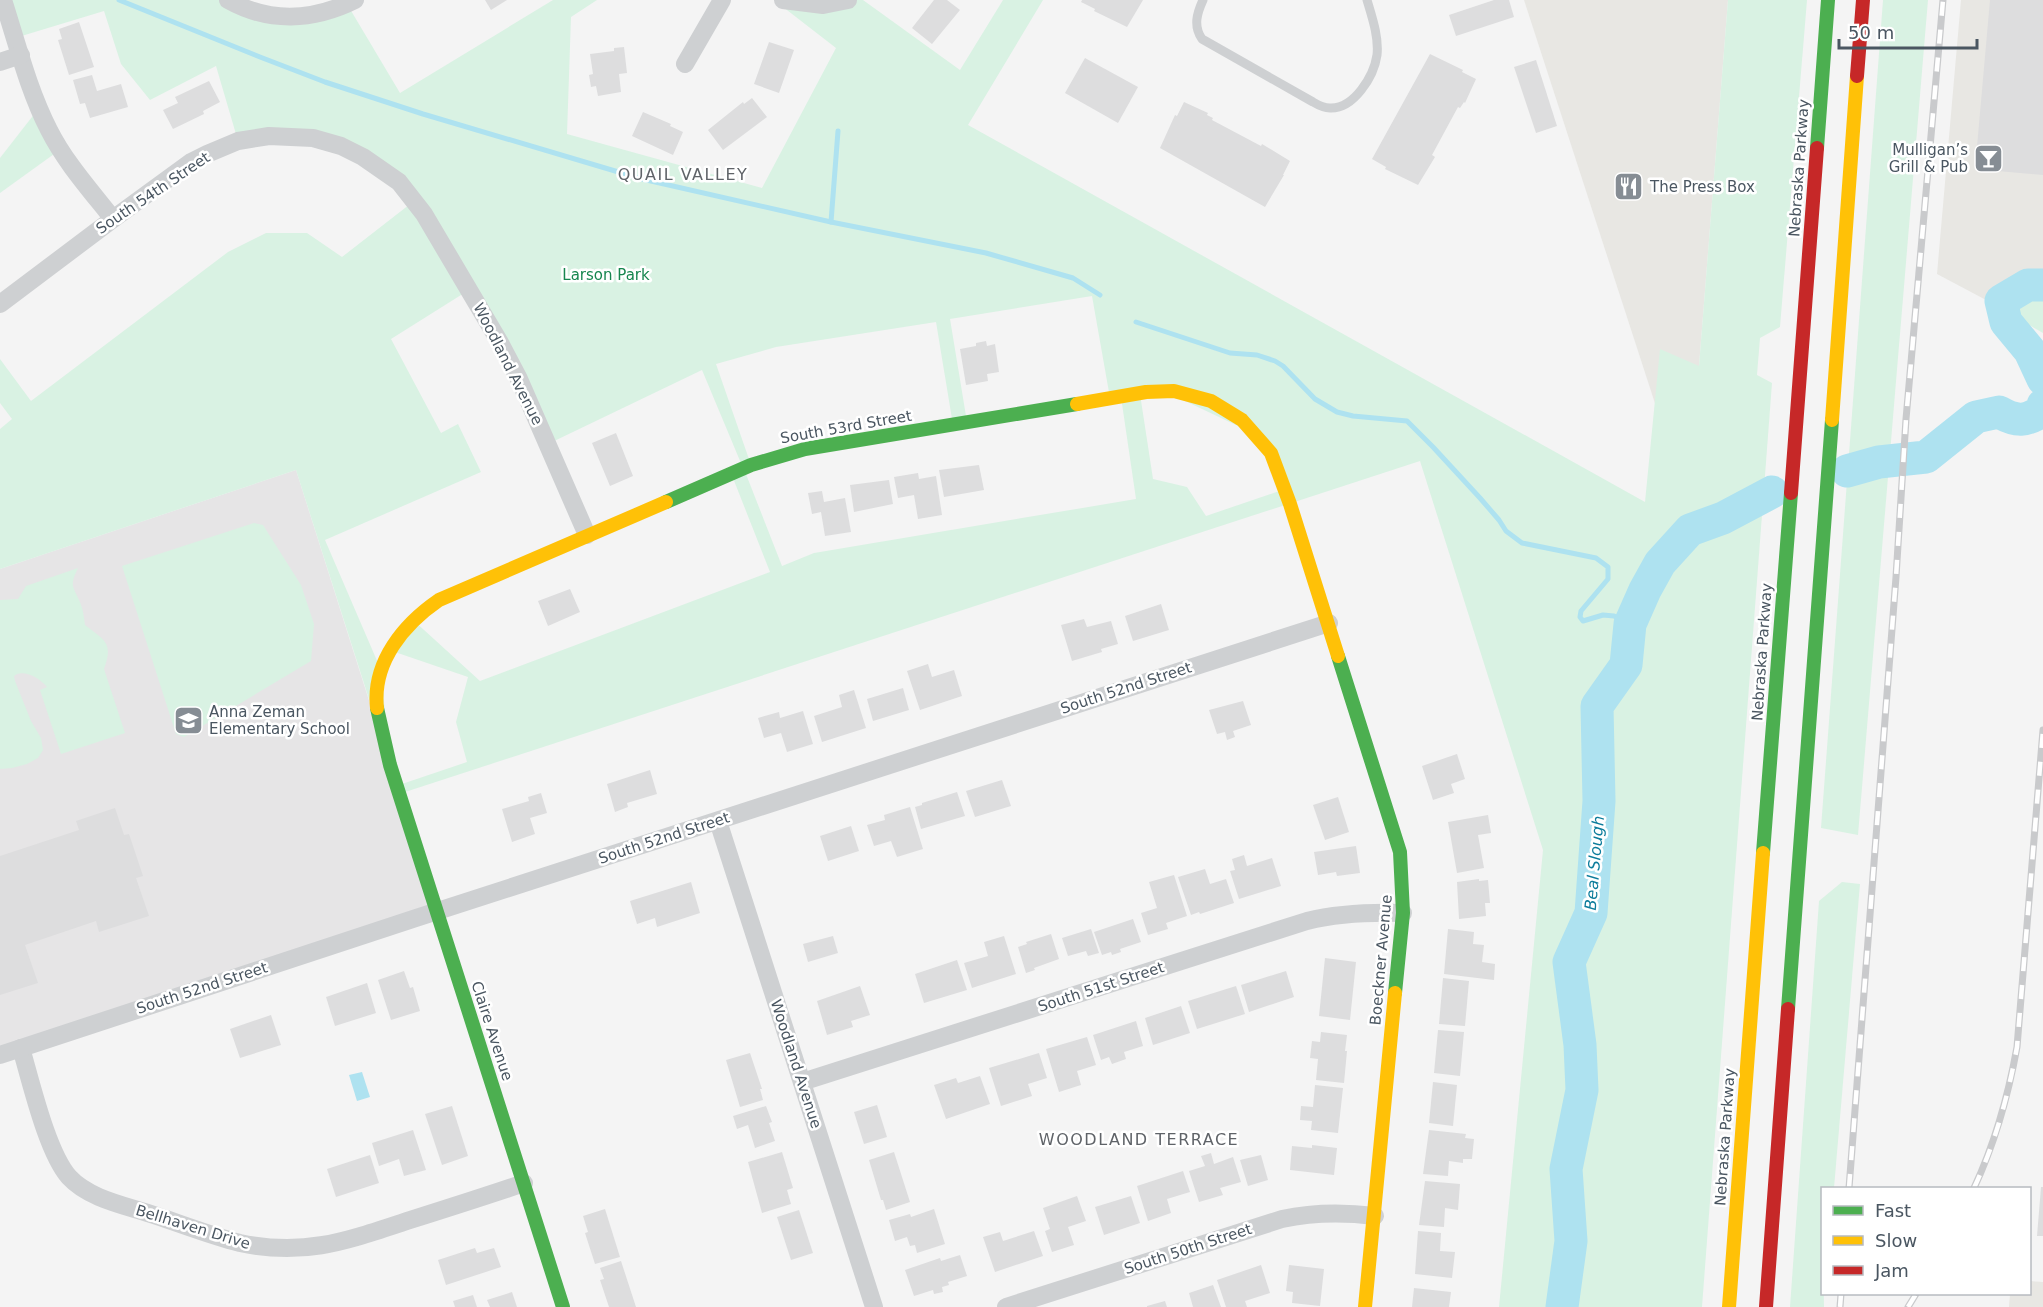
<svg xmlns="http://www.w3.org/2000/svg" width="2043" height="1307" font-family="'DejaVu Sans',sans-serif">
	<rect width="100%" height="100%" fill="#f4f4f4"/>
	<g fill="#e8e7e3">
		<path d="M1524,0H1728L1688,505Z"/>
		<path d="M1961,0H2043V285L1986,300L1937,274Z"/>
		<path d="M2030,1281L2043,1282V1307H2009L2010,1294H2030Z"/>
	</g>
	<path fill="#e6e5e6" d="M296,470L436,912L0,1055V569Z"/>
	<g fill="#d9f2e3" fill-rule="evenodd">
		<path d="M0,0H228L257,13L347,4L400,93L553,0H597L571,17L567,134L762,188L836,48L774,0H863L960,70L1003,0H1043L968,125L1645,502L1660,349L1699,366L1728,0H1807L1780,327L1760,338L1757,375L1772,383L1702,1307H1499L1543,850L1420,461L399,794L396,786L467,762L456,722L468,677L389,650L412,619L480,681L770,572L731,473L743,468L702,370L548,444L469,290L391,339L441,433L458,424L481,472L325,540L381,670L390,765L296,470L0,569V429L12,419L0,403V359L31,401L228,252L266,233H307L342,257L414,201L341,146L238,141L216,66L150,100L121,64L104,11L15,38ZM1092,296L1110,398L1121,397L1136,499L814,553L782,566L744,469L751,465L716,364L776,347L936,322L953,425L967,422L950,319ZM1164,391L1257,435L1285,489L1206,516L1187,487L1153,479L1140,394Z"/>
		<path d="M1883,0H1928L1858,835L1821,828Z"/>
		<path d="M39,108L61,149L0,193V158Z"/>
		<path d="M2043,285V333L1986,300Z"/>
		<path d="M254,523L263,525L301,585L314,624L311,661L184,737L176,734L122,566Z"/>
		<path d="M78,568C70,585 72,585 79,600C83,608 84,617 85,625C104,640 114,642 104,669L125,733L61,754L40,690L47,687C40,679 28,671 17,674L14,676L15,681L31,721L41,738L43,750L38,758L27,764L12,768L0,769V600L18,599L26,586Z"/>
		<path d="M1842,882L1860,884L1834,1188H1822L1824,1307H1790L1819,901Z"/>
	</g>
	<path fill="#aee2f0" d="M362,1072L370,1097L357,1101L349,1075Z"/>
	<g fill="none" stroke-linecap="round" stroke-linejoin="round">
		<g stroke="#aee2f0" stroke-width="5">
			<path d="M119,0L260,57L325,82L423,114L642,179L831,222L986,253L1073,278L1100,295"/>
			<path d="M831,222L838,131"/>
			<path d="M1136,322L1230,353L1257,355L1275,361L1283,366L1315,399L1337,412L1353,416L1407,421L1433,447L1480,498L1499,520L1506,531L1522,543L1596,558L1608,567V579L1581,611L1580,617L1583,621L1603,615L1614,616L1630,624"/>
		</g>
		<g stroke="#aee2f0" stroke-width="33">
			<path d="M2043,285H2028L2001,301L2006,322L2030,351L2043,379"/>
			<path d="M1847,471L1879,462L1926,457L1976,417L1999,412C2017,422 2026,422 2043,410V405"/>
			<path d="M1562,1307L1571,1241L1566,1169L1582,1090L1580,1045L1569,962L1591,913L1599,801L1597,706L1626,665L1630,624L1645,590L1660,563L1690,530L1723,518L1772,492"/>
		</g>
	</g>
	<g fill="#ddddde">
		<path d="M485,0H507L491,10Z"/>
		<path d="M934,0H947L960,10L932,44L912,28Z"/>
		<path d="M1082,0H1143L1127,27L1094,11L1095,9L1081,2Z"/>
		<path d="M1494,0H1509L1514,17L1456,36L1449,15Z"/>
		<path d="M1990,0H2043V175L1975,169Z"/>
		<path d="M79,22L94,67L69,75L58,40L62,39L59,29Z"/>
		<path d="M769,42L794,50L779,93L754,84Z"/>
		<path d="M624,47L627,73L619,74L621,92L598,96L596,86L591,87L589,75L593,74L590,54L614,51V48Z"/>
		<path d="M1430,54L1463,70L1462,72L1476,79L1465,103L1464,102L1460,108L1458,107L1432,155L1435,157L1418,185L1385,169L1386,167L1372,159Z"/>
		<path d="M1085,58L1138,87L1118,123L1065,93Z"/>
		<path d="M1536,60L1557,126L1536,133L1514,67Z"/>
		<path d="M92,75L97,91L121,84L128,107L90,118L85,103L80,104L73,80Z"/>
		<path d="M209,81L220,102L203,111L204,114L173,129L163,110L178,103L175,97Z"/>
		<path d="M752,98L767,117L723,150L708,130L743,102L744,104Z"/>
		<path d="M1184,102L1208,113L1207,115L1213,118L1212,120L1261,146L1262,144L1290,161L1283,175H1284L1265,207L1160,148L1175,115L1177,116Z"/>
		<path d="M643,112L671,124L670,126L683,132L673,155L632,136Z"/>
		<path d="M986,341L987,346L995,344L999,372L987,374L988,381L966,385L960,349L976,346V343Z"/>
		<path d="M616,433L633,476L610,486L592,443Z"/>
		<path d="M979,465L984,490L944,497L939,470Z"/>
		<path d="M918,473L919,479L936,476L942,515L918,519L914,495L898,498L894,477Z"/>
		<path d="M889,480L893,504L854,512L850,485Z"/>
		<path d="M822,491L824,502L845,498L851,532L825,536L821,512L812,514L808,493Z"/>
		<path d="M570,589L580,612L548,626L538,601Z"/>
		<path d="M1161,604L1169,630L1133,641L1125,616Z"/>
		<path d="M1084,619L1087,627L1111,621L1118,644L1101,649L1102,652L1072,661L1061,625Z"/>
		<path d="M928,664L932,677L954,670L962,696L920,710L907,671Z"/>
		<path d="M903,688L909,710L873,721L867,699Z"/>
		<path d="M854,690L866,728L822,742L814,716L842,707L839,695Z"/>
		<path d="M1243,701L1251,725L1233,731L1235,737L1227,740L1225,732L1217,734L1209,710Z"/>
		<path d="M803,711L813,744L787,752L781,733L764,738L758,718L779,712L780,718Z"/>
		<path d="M1457,754L1465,779L1451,784L1454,793L1433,800L1422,766Z"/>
		<path d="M650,770L657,794L627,803L628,807L615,812L607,784Z"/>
		<path d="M1002,780L1011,806L975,817L966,791Z"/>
		<path d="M957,792L965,816L921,829L915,807L922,805V803Z"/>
		<path d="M541,793L547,813L530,818L535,834L512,842L502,809L529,801L528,797Z"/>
		<path d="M1338,797L1349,832L1325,840L1313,805Z"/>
		<path d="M910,807L923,849L897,857L891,841L874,846L867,825L885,820L884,815Z"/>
		<path d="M115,808L124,835L129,834L143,876L136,878L149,916L99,932L96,921L25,945L38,983L0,995V856L79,830L76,821Z"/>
		<path d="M1488,815L1491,833L1478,835L1484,868L1457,873L1448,822Z"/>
		<path d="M851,826L859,851L828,861L820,836Z"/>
		<path d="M1356,846L1360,873L1337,876L1336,872L1318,875L1314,852Z"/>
		<path d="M1244,855L1247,866L1272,858L1281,886L1239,899L1230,871L1235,870L1232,859Z"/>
		<path d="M1205,869L1210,884L1226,879L1234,903L1200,914L1199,912L1191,915L1178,877Z"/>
		<path d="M1174,875L1187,916L1166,923L1168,929L1148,935L1141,913L1157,908L1149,882Z"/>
		<path d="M1479,879V881L1488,880L1490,903H1485L1486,916L1459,919L1457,882Z"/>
		<path d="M691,882L700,913L657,927L655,918L637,924L630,901Z"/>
		<path d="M1133,919L1141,942L1120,949L1121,952L1112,955L1111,952L1102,955L1094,932Z"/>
		<path d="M1091,929L1099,953L1088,956L1086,951L1068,956L1062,938Z"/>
		<path d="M1448,929L1474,932L1473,944L1484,945L1482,962L1495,964L1494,980L1444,974Z"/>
		<path d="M1051,934L1059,959L1034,968L1035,970L1026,973L1018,947L1027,944L1026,942Z"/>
		<path d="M833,936L838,953L808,962L803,944Z"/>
		<path d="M1004,936L1016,974L972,988L964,963L988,956L984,942Z"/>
		<path d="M1325,958L1356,962L1350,1020L1319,1016Z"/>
		<path d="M957,960L967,990L924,1003L915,974Z"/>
		<path d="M404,971L410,988L413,987L420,1011L391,1020L378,980Z"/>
		<path d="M1286,971L1294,997L1249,1012L1241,985Z"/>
		<path d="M1443,978L1469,981L1465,1026L1439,1024Z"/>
		<path d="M367,983L376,1013L335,1026L326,997Z"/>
		<path d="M860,986L870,1015L851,1021L853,1027L827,1035L817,1001Z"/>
		<path d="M1236,986L1245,1014L1197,1029L1188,1001Z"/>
		<path d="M1181,1006L1190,1033L1153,1045L1145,1018Z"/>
		<path d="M271,1015L281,1045L240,1058L230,1029Z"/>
		<path d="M1136,1021L1143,1046L1124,1052L1126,1059L1112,1064L1109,1057L1101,1060L1093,1035Z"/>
		<path d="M1438,1030L1464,1032L1460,1076L1434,1073Z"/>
		<path d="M1321,1032L1347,1035L1345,1051H1347L1344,1083L1316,1080L1318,1059L1310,1058L1312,1041L1320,1042Z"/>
		<path d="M1087,1037L1096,1065L1077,1071L1081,1085L1059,1092L1046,1049Z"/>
		<path d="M750,1053L762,1089H760L763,1100L740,1107L726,1060Z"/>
		<path d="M1039,1053L1047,1078L1028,1084L1032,1096L1001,1106L989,1068Z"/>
		<path d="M980,1076L990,1104L946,1119L934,1085L956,1078L958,1083Z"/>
		<path d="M1433,1082L1457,1085L1453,1126L1429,1123Z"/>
		<path d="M1315,1085L1343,1088L1338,1133L1311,1130L1312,1121L1300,1120L1301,1106L1313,1107Z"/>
		<path d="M877,1105L887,1137L864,1144L854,1112Z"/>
		<path d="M452,1106L468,1156L442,1165L425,1114Z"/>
		<path d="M766,1106L772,1122L769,1123L775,1141L755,1148L748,1125L737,1129L733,1116Z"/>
		<path d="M413,1130L426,1170L404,1176L399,1159L379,1166L372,1143Z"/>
		<path d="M1429,1130L1466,1134L1465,1138L1474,1139L1472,1159H1463V1163L1449,1161L1448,1176L1423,1174Z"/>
		<path d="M1312,1145L1337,1148L1334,1175L1290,1170L1292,1146L1312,1148Z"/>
		<path d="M782,1152L793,1188L787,1190L791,1204L762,1213L748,1162Z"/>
		<path d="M894,1152L910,1202L886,1210L883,1200H881L869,1160Z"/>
		<path d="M1211,1153L1214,1164L1233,1157L1241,1182L1220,1188L1223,1195L1199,1202L1189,1171L1205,1166L1201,1156Z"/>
		<path d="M370,1155L379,1183L336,1197L327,1169Z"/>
		<path d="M1261,1155L1268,1180L1248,1186L1240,1160Z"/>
		<path d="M1183,1171L1190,1192L1167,1199L1171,1213L1148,1221L1137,1186Z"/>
		<path d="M1425,1181L1460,1184L1458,1210L1445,1208L1444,1227L1419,1225Z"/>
		<path d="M2041,1187H2043V1236H2037Z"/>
		<path d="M1077,1196L1086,1221L1068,1227L1074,1245L1052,1252L1045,1231L1050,1229L1043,1208Z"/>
		<path d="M1131,1196L1140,1223L1104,1235L1095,1207Z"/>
		<path d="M605,1209L620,1257L595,1264L585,1233L588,1232L583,1216Z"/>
		<path d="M934,1209L945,1244L917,1253L915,1245L910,1246L907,1237L895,1241L889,1220L910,1214L911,1217Z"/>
		<path d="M799,1210L813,1253L791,1260L777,1217Z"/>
		<path d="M1034,1231L1043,1256L995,1272L983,1237L1000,1232L1003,1241Z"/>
		<path d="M1418,1231L1441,1233L1440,1251L1455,1252L1452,1278L1415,1274Z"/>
		<path d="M475,1248L477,1253L494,1248L501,1267L446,1285L438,1260Z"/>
		<path d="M960,1255L967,1276L948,1282L949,1285L942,1287L943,1292L934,1294L933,1290L914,1296L905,1270L940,1258L941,1261Z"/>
		<path d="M621,1261L636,1307H609L600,1280L604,1279L600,1268Z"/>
		<path d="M1261,1265L1270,1293L1245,1301L1247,1307H1226L1217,1280Z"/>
		<path d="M1289,1265L1324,1269L1320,1306L1292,1303L1293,1292L1286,1291Z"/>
		<path d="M1213,1285L1221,1307H1193L1189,1293Z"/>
		<path d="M1414,1288L1451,1292L1449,1307H1412Z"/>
		<path d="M512,1292L517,1307H490L487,1300Z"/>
		<path d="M473,1295L477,1307H455L453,1301Z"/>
		<path d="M1165,1301L1167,1307H1147V1306Z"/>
	</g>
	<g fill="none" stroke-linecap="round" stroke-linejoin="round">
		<path stroke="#ced0d2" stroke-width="9" d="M1203,0C1197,13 1193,26 1202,39L1313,102C1318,105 1324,108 1330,108C1354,109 1374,76 1377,55C1379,37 1372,17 1367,0"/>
		<g stroke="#ced0d2" stroke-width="18">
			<path d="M3,0C17,43 28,89 49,130C65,162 91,191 113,219"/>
			<path d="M228,0C269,23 313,21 355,0"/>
			<path d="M783,0L823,5L848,0"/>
			<path d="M0,62L21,55"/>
			<path d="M685,64L722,0"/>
			<path d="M0,304L113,219L191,162L207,154L238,141L269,136L313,138L341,146L363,157L399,182L424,214L499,341L519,379L587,535"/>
			<path d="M718,821L874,1307"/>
			<path d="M21,1048C31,1082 47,1152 69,1177C90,1200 129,1206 157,1216C184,1225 212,1236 240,1243C306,1257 349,1240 410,1220C448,1208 486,1196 524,1183"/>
			<path d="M0,1055L416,918L1329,623"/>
			<path d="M802,1082L1307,921C1339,913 1370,912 1403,913"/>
			<path d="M1006,1307L1282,1219C1314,1212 1343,1212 1375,1216"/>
		</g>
		<g stroke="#4caf50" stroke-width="14">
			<path d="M1817,148L1828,0"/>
			<path d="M666,502L751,465L805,449L1077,404"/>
			<path d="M1338,656L1400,852L1403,913L1395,993"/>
			<path d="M377,708L390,765L563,1307"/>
			<path d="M1763,853L1791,493"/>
			<path d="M1788,1009L1832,420"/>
		</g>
		<g stroke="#ffc107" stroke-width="14">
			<path d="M1077,404L1146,392L1174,391L1211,401L1242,420L1271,453L1290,504L1338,656"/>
			<path d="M1832,420L1857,76"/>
			<path d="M377,708C372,662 404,624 439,600L666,502"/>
			<path d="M1365,1307L1395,993"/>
			<path d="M1729,1307L1763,853"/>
		</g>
		<g stroke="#c62828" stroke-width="14">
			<path d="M1857,76L1863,0"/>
			<path d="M1791,493L1817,148"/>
			<path d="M1766,1307L1788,1009"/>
		</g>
		<defs>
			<g id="rail">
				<path d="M1849,1188L1896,577L1906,419L1943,0"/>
				<path d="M1974,1188C1995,1143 2008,1097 2017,1047L2043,730"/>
				<path d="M1840,1307L1841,1294"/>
				<path d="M1908,1307L1916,1294"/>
			</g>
		</defs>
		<use href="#rail" stroke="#c9cacc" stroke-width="7"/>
		<use href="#rail" stroke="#fff" stroke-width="4.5" stroke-dasharray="14" stroke-linecap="butt"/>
	</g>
	<defs>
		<symbol id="bar-square" viewBox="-11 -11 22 22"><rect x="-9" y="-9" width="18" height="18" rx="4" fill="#868d94" stroke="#fff"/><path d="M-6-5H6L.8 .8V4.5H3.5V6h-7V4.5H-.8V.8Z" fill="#fff"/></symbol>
		<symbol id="restaurant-square" viewBox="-11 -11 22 22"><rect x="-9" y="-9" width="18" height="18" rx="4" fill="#868d94" stroke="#fff"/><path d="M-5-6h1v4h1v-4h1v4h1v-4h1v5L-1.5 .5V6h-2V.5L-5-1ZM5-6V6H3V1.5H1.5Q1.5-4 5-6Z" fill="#fff"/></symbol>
		<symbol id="school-square" viewBox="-11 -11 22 22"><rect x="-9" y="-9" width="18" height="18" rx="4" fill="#868d94" stroke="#fff"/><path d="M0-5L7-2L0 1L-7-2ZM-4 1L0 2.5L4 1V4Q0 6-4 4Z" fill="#fff"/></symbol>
	</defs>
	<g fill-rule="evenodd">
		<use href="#bar-square" x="1972" y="142" width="33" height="33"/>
		<use href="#restaurant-square" x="1612" y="170" width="33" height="33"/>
		<use href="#school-square" x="172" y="704" width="33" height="33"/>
	</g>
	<g text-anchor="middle" stroke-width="5" stroke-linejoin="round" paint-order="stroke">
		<g font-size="15" fill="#4a5661" stroke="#fff" text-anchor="start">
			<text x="1968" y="155" text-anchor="end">Mulligan’s<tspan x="1968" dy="17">Grill &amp; Pub</tspan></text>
			<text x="1650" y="192">The Press Box</text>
			<text x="209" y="717">Anna Zeman<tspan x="209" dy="17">Elementary School</tspan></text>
		</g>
		<g font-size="15" fill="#4a5661" stroke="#fff">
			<text transform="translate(1799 168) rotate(-86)" y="5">Nebraska Parkway</text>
			<text transform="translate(153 193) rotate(-34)" y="5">South 54th Street</text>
			<text transform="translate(508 364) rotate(63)" y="5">Woodland Avenue</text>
			<text transform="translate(846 427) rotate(-10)" y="5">South 53rd Street</text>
			<text transform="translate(1762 652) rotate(-86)" y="5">Nebraska Parkway</text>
			<text transform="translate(1126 688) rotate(-18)" y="5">South 52nd Street</text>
			<text transform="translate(664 838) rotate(-18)" y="5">South 52nd Street</text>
			<text transform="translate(1381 960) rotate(-85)" y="5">Boeckner Avenue</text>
			<text transform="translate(1101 987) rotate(-18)" y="5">South 51st Street</text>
			<text transform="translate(202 988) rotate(-18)" y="5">South 52nd Street</text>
			<text transform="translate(492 1031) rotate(72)" y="5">Claire Avenue</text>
			<text transform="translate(796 1064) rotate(72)" y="5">Woodland Avenue</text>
			<text transform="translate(1725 1137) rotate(-86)" y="5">Nebraska Parkway</text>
			<text transform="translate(193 1227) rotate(17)" y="5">Bellhaven Drive</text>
			<text transform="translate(1188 1249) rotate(-18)" y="5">South 50th Street</text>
		</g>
		<g font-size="15" fill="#17864f" stroke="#fff">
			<text x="606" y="280">Larson Park</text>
		</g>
		<g font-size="16" letter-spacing="1.5" fill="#5f6368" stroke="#fff">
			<text x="683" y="180">QUAIL VALLEY</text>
			<text x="1139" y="1145">WOODLAND TERRACE</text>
		</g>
		<g font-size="16" font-style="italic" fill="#0c7c9b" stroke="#fff">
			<text transform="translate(1594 863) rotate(-85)" y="6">Beal Slough</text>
		</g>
	</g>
	<rect x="1821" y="1187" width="210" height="108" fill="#ffffff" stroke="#b7bbc0" stroke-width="1.5"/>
	<rect x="1833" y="1206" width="30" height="9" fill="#4caf50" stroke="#b7bbc0" stroke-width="1.5"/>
	<text x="1875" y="1217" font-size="18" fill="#4a5661">Fast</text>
	<rect x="1833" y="1236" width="30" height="9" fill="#ffc107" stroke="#b7bbc0" stroke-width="1.5"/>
	<text x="1875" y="1247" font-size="18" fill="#4a5661">Slow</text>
	<rect x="1833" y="1266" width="30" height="9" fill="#c62828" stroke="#b7bbc0" stroke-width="1.5"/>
	<text x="1875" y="1277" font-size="18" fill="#4a5661">Jam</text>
	<path d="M1839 39v9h138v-9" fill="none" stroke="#4a5661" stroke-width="3"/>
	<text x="1848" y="39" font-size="18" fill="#4a5661" stroke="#ffffff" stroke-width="4.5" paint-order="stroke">50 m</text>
</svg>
